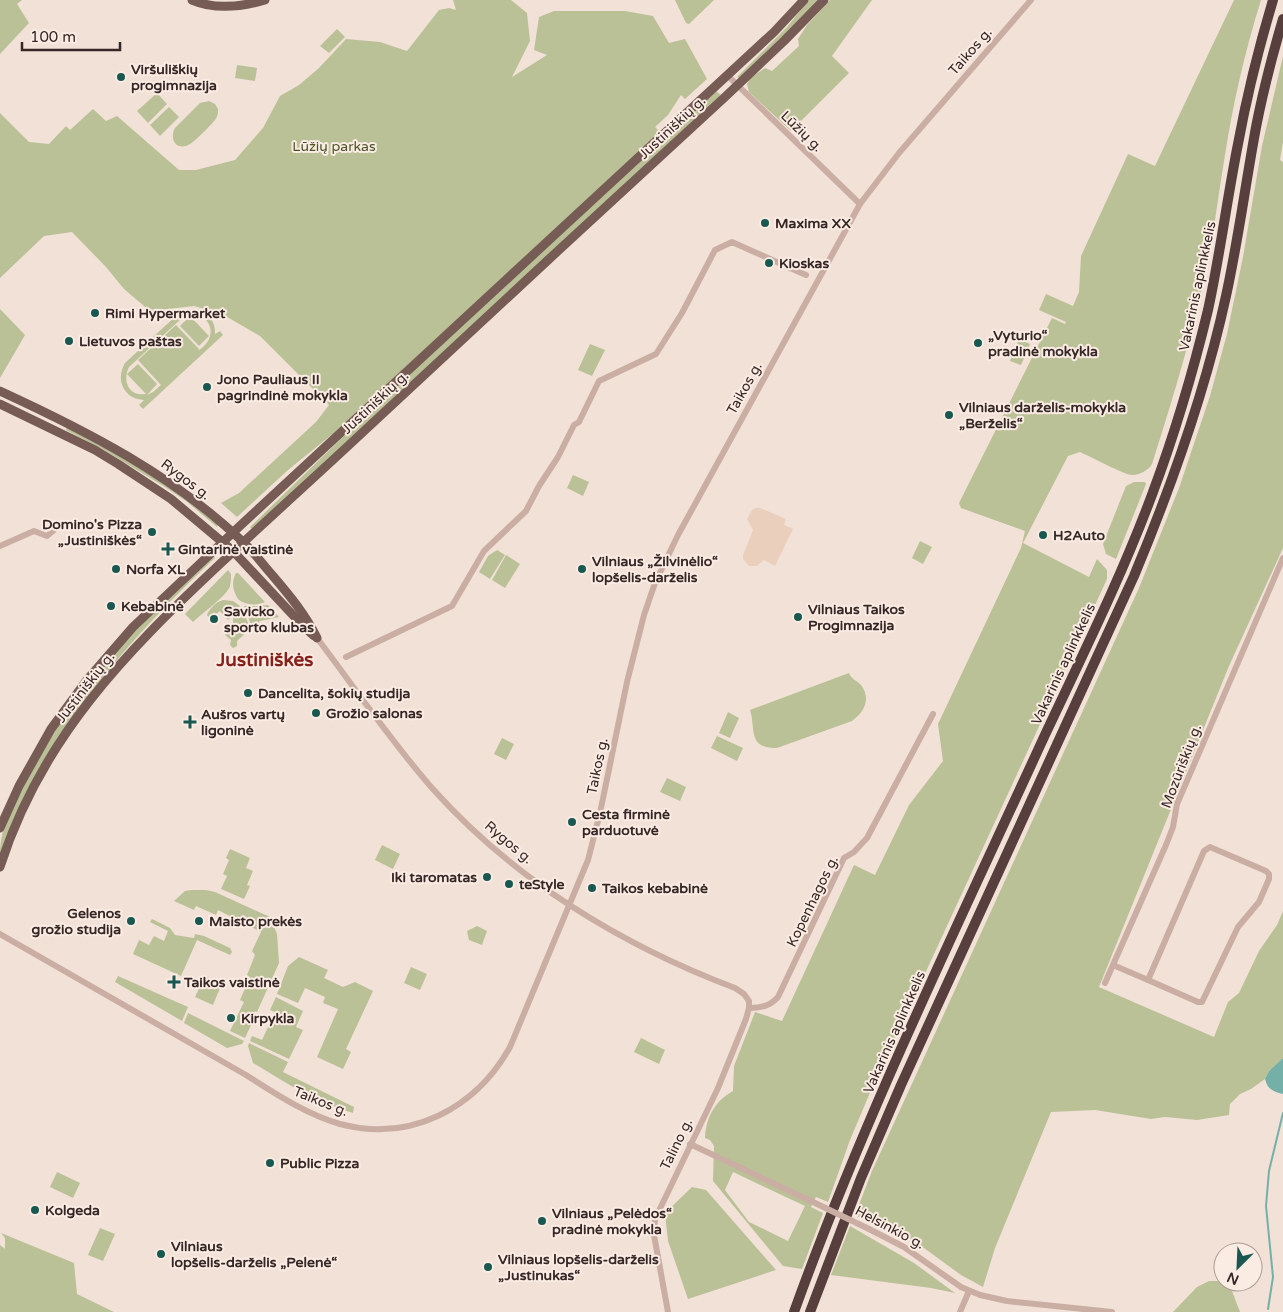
<svg xmlns="http://www.w3.org/2000/svg" width="1283" height="1312" font-family="'Varela Round',sans-serif">
	<rect width="100%" height="100%" fill="#f2e1d7"/>
	<g fill="#bac197" fill-rule="evenodd">
		<path d="M0,0H22L17,4L29,23L0,54Z"/>
		<path d="M453,0H511L527,13L530,41L512,77L547,55L534,50L539,17L554,11H625L653,16L669,43L685,39L707,79L685,99L681,95L668,115L655,127L658,130L652,140L335,432L288,470L237,517L221,503L239,493L316,422L329,405L260,336L222,314L194,306L150,311L124,289L106,267L72,232L44,236L0,278V113L29,142L49,144L66,126L70,130L93,109L106,121L117,116L179,170H196L235,160L263,128L280,96L299,85L319,68L346,39L380,42L407,51L439,10L449,8L456,10Z"/>
		<path d="M675,0H714L689,24L686,23Z"/>
		<path d="M809,0H819L760,60L740,78L737,77L787,27Z"/>
		<path d="M830,0H872L832,56L849,73L791,131L749,92L747,84L750,78L765,68L772,71L799,46L798,39L807,25Z"/>
		<path d="M1234,0H1261C1245,51 1233,103 1225,155C1220,185 1216,215 1211,245C1197,319 1175,392 1152,464C1149,470 1140,475 1132,475C1125,475 1089,456 1080,452L1068,456L1023,543L1089,577L1097,559L1107,570V579L869,1095L850,1140L828,1202L816,1197L811,1207L823,1213L802,1269L783,1266L713,1181L714,1146L710,1140L705,1138C706,1117 715,1101 733,1091L734,1066L755,1012L782,1021L854,865L875,875L909,805L943,761L938,724L1021,548L1025,531L961,508L959,503L1052,318L1065,324L1066,322L1039,310L1046,294L1073,306L1079,292L1081,256L1128,154L1155,166ZM733,1172L805,1206L788,1241L749,1222L725,1190Z"/>
		<path d="M337,29L345,37L329,53L320,46Z"/>
		<path d="M1283,56V142L1280,160L1283,162V548L1229,666L1099,987L1214,1037L1228,1002L1239,993L1259,951L1277,925L1283,911V1058L1269,1071L1265,1079L1251,1089L1240,1094L1230,1104L1229,1115L1197,1120L1165,1117L1151,1119L1095,1110L1051,1112L995,1248L983,1287L961,1275L913,1240L885,1225L879,1223L872,1224L855,1215L872,1171L1139,588L1179,488L1210,396L1227,334L1243,257L1262,146Z"/>
		<path d="M237,65L257,68L255,81L235,78Z"/>
		<path d="M716,91L721,95L252,529L250,527L377,404Z"/>
		<path d="M157,93L167,104L148,123L137,111Z"/>
		<path d="M209,101L215,104L218,109C218,113 218,116 215,120C211,125 192,145 186,146C174,149 170,137 175,128L200,103Z"/>
		<path d="M169,107L179,117L160,136L150,125Z"/>
		<path d="M0,309L25,335L0,378Z"/>
		<path d="M196,309C208,313 216,321 215,334L220,331L223,335L143,409L139,405L144,400C124,399 115,380 125,363L178,314L185,311ZM190,314C204,314 215,325 209,339C207,344 202,348 198,351L199,349L176,325L138,360L161,385L153,392L147,395L157,384L138,364L127,374L146,394C129,397 122,381 129,367L182,318Z"/>
		<path d="M190,316L209,336L199,346L180,326Z"/>
		<path d="M1019,339L1030,344L1021,365L1010,361Z"/>
		<path d="M590,344L605,350L592,376L578,370Z"/>
		<path d="M67,427C121,455 172,486 218,525L217,527L186,501L165,487L104,450L66,430Z"/>
		<path d="M573,475L589,482L583,496L567,488Z"/>
		<path d="M1134,482H1145L1146,484L1116,559L1106,554L1103,544L1126,486Z"/>
		<path d="M920,541L932,547L923,564L912,558Z"/>
		<path d="M497,550L505,555L490,579L479,572L488,556Z"/>
		<path d="M506,555L520,564L505,588L492,580Z"/>
		<path d="M213,556L215,558C125,642 44,737 0,854C0,825 15,801 29,776C45,746 62,717 83,690C122,641 167,598 213,556Z"/>
		<path d="M228,570L231,574C231,578 231,582 230,586C228,595 201,614 193,622L185,614Z"/>
		<path d="M236,573H238L265,602C257,606 246,605 239,600C233,593 231,581 236,573Z"/>
		<path d="M223,600L233,601L240,606L230,615L231,617L228,620L220,611L216,614L214,613L209,618L207,615C209,609 216,602 223,600Z"/>
		<path d="M268,605L279,617L260,621L252,628L244,606H257Z"/>
		<path d="M242,607L248,623L249,630L237,641V646L233,648L230,645L231,640L225,635L228,629L233,624V616Z"/>
		<path d="M849,673C851,679 856,680 861,685C871,698 865,712 852,721L777,748C747,749 756,728 750,710Z"/>
		<path d="M728,712L739,718L730,738L719,733Z"/>
		<path d="M717,736L743,748L737,761L711,748Z"/>
		<path d="M502,738L514,744L506,760L494,754Z"/>
		<path d="M667,778L686,787L680,801L660,792Z"/>
		<path d="M382,845L400,854L393,869L375,860Z"/>
		<path d="M230,849L250,858L246,868L253,871L247,885L250,886L244,899L221,889L227,876L223,874L229,860L226,858Z"/>
		<path d="M191,890H206L215,892L270,917L277,934L279,963L257,1012L255,1011L250,1022L252,1023L245,1038L230,1031L244,1002L240,1000L250,977L247,975L255,955L252,951L261,932L218,910L216,915L196,906L194,910L174,901L185,891Z"/>
		<path d="M152,919L170,928L175,935L194,938L195,934L204,936L230,948L232,952L230,955L197,940L181,976L133,954L139,940L149,945L154,936L164,941L168,931L150,922Z"/>
		<path d="M477,926L487,931L482,945L469,940L467,931Z"/>
		<path d="M299,957L328,970L324,978L343,987L355,982L373,991L346,1049L351,1052L343,1069L317,1057L338,1009L323,1003L325,997L305,988L298,1003L277,994L288,966Z"/>
		<path d="M411,967L427,974L420,990L404,983Z"/>
		<path d="M118,976L188,1007L182,1021L115,982Z"/>
		<path d="M205,976L222,983L213,1005L195,997Z"/>
		<path d="M276,997L303,1011L296,1027L303,1030L289,1059L250,1041L252,1036L262,1040L275,1012L270,1010Z"/>
		<path d="M188,1013L244,1041L242,1044L227,1048L184,1023Z"/>
		<path d="M641,1038L665,1050L659,1064L634,1052Z"/>
		<path d="M249,1043L288,1062L283,1072L354,1107L353,1113C315,1102 286,1083 253,1063L248,1046Z"/>
		<path d="M57,1172L80,1183L73,1198L50,1187Z"/>
		<path d="M692,1187L706,1190L776,1270L688,1299L668,1241L665,1213Z"/>
		<path d="M850,1226L914,1263L955,1293L931,1288L831,1275Z"/>
		<path d="M100,1228L115,1234L103,1261L88,1255Z"/>
		<path d="M1,1233L74,1263L77,1294L114,1312H0V1245L5,1249V1238Z"/>
		<path d="M1209,1281H1221L1232,1291L1240,1312H1173L1197,1287Z"/>
	</g>
	<path fill="#ebcfbd" d="M756,508H760L786,519L784,525L793,529L775,566L764,560L757,566H749L743,559V555L753,530L747,519L752,510Z"/>
	<path fill="#75b0a8" d="M1283,1058V1094C1273,1091 1268,1090 1265,1079L1269,1071Z"/>
	<g fill="none" stroke-linecap="round" stroke-linejoin="round">
		<path stroke="#75b0a8" stroke-width="2" d="M1268,1309L1273,1277L1266,1206L1267,1194L1269,1171L1283,1113"/>
		<g stroke="#caaea3" stroke-width="6">
			<path d="M727,75L860,204"/>
			<path d="M0,546L34,531L47,536L54,530"/>
			<path d="M317,638C355,688 390,740 432,788C513,879 621,945 735,988L744,994L749,1001V1008L746,1019L718,1088L655,1219L654,1235L668,1312"/>
			<path d="M346,657L452,606L484,551L526,511L539,486L558,457L574,425L579,422L599,381L656,354L682,313L715,250L732,242L806,275"/>
			<path d="M1210,847L1266,871L1269,874V879L1259,902L1238,927L1202,1002H1198L1148,980L1204,851Z"/>
			<path d="M0,934L246,1075C276,1094 306,1114 340,1124C411,1143 476,1108 510,1047L588,860L600,813L627,682L644,615L655,583L678,535L860,204L899,153L1031,0"/>
			<path d="M1113,965L1148,980"/>
			<path d="M1105,983L1166,845L1173,827L1177,804L1283,558"/>
			<path d="M749,1008C761,1008 770,1006 778,997L844,858L854,852L867,838L933,714"/>
			<path d="M690,1144L813,1202"/>
			<path d="M869,1229L904,1247L961,1287L980,1295L1007,1301L1112,1312"/>
			<path d="M960,1312L969,1291"/>
		</g>
		<g stroke="#775b55" stroke-width="9">
			<path d="M192,0C215,10 241,7 265,0"/>
			<path d="M0,391C87,431 173,475 243,542C254,552 263,565 273,576C290,596 305,614 317,638"/>
			<path d="M0,404L95,450L118,464L171,499L233,551L305,628L314,636"/>
			<path d="M0,828L19,786L51,729L87,680L133,627L242,524L774,32L804,0"/>
			<path d="M0,867C41,738 125,653 221,563C268,519 316,476 363,432C483,320 604,208 725,97L784,41L824,0"/>
		</g>
		<g stroke="#563f3c" stroke-width="10">
			<path d="M794,1312C865,1115 957,927 1044,737C1082,656 1122,576 1153,492C1175,433 1193,372 1208,310C1220,255 1227,199 1238,144C1247,95 1259,47 1273,0"/>
			<path d="M810,1312L861,1178L901,1085L1134,576C1172,485 1205,393 1226,296C1237,246 1244,195 1253,144C1260,102 1271,60 1283,19"/>
		</g>
		<path stroke="#caaea3" stroke-width="6" d="M813,1202L869,1229"/>
	</g>
	<g fill="#195851" stroke="#faebe3" stroke-width="2">
		<circle cx="121" cy="77" r="5"/>
		<circle cx="765" cy="223" r="5"/>
		<circle cx="769" cy="263" r="5"/>
		<circle cx="95" cy="313" r="5"/>
		<circle cx="69" cy="341" r="5"/>
		<circle cx="978" cy="343" r="5"/>
		<circle cx="207" cy="387" r="5"/>
		<circle cx="949" cy="415" r="5"/>
		<circle cx="152" cy="532" r="5"/>
		<circle cx="1043" cy="535" r="5"/>
		<path d="M165.5 541.5h5v5h5v5h-5v5h-5v-5h-5v-5h5z"/>
		<circle cx="116" cy="569" r="5"/>
		<circle cx="582" cy="569" r="5"/>
		<circle cx="111" cy="606" r="5"/>
		<circle cx="798" cy="617" r="5"/>
		<circle cx="214" cy="619" r="5"/>
		<circle cx="248" cy="693" r="5"/>
		<circle cx="316" cy="713" r="5"/>
		<path d="M187.5 714.5h5v5h5v5h-5v5h-5v-5h-5v-5h5z"/>
		<circle cx="572" cy="822" r="5"/>
		<circle cx="487" cy="877" r="5"/>
		<circle cx="509" cy="884" r="5"/>
		<circle cx="592" cy="888" r="5"/>
		<circle cx="131" cy="921" r="5"/>
		<circle cx="199" cy="921" r="5"/>
		<path d="M171.5 974.5h5v5h5v5h-5v5h-5v-5h-5v-5h5z"/>
		<circle cx="231" cy="1018" r="5"/>
		<circle cx="270" cy="1163" r="5"/>
		<circle cx="35" cy="1210" r="5"/>
		<circle cx="542" cy="1221" r="5"/>
		<circle cx="161" cy="1254" r="5"/>
		<circle cx="488" cy="1267" r="5"/>
	</g>
	<g text-anchor="middle" stroke-width="4" stroke-linejoin="round" paint-order="stroke">
		<g font-size="14" fill="#352725" stroke="#faebe3">
			<text transform="translate(970 51) rotate(-49)" y="5">Taikos g.</text>
			<text transform="translate(672 127) rotate(-43)" y="5">Justiniškių g.</text>
			<text transform="translate(802 131) rotate(44)" y="5">Lūžių g.</text>
			<text transform="translate(1197 286) rotate(-78)" y="5">Vakarinis aplinkkelis</text>
			<text transform="translate(744 388) rotate(-61)" y="5">Taikos g.</text>
			<text transform="translate(375 402) rotate(-43)" y="5">Justiniškių g.</text>
			<text transform="translate(186 479) rotate(37)" y="5">Rygos g.</text>
			<text transform="translate(1063 664) rotate(-65)" y="5">Vakarinis aplinkkelis</text>
			<text transform="translate(85 687) rotate(-52)" y="5">Justiniškių g.</text>
			<text transform="translate(597 766) rotate(-78)" y="5">Taikos g.</text>
			<text transform="translate(1181 766) rotate(-69)" y="5">Mozūriškių g.</text>
			<text transform="translate(509 842) rotate(40)" y="5">Rygos g.</text>
			<text transform="translate(812 901) rotate(-64)" y="5">Kopenhagos g.</text>
			<text transform="translate(894 1032) rotate(-66)" y="5">Vakarinis aplinkkelis</text>
			<text transform="translate(321 1101) rotate(22)" y="5">Taikos g.</text>
			<text transform="translate(676 1144) rotate(-64)" y="5">Talino g.</text>
			<text transform="translate(890 1227) rotate(28)" y="5">Helsinkio g.</text>
		</g>
		<g font-size="14" font-weight="bold" fill="#352725" stroke="#faebe3" text-anchor="start">
			<text x="131" y="74">Viršuliškių<tspan x="131" dy="16">progimnazija</tspan></text>
			<text x="775" y="228">Maxima XX</text>
			<text x="779" y="268">Kioskas</text>
			<text x="105" y="318">Rimi Hypermarket</text>
			<text x="988" y="340">„Vyturio“<tspan x="988" dy="16">pradinė mokykla</tspan></text>
			<text x="79" y="346">Lietuvos paštas</text>
			<text x="217" y="384">Jono Pauliaus II<tspan x="217" dy="16">pagrindinė mokykla</tspan></text>
			<text x="959" y="412">Vilniaus darželis-mokykla<tspan x="959" dy="16">„Berželis“</tspan></text>
			<text x="142" y="529" text-anchor="end">Domino's Pizza<tspan x="142" dy="16">„Justiniškės“</tspan></text>
			<text x="1053" y="540">H2Auto</text>
			<text x="178" y="554">Gintarinė vaistinė</text>
			<text x="592" y="566">Vilniaus „Žilvinėlio“<tspan x="592" dy="16">lopšelis-darželis</tspan></text>
			<text x="126" y="574">Norfa XL</text>
			<text x="121" y="611">Kebabinė</text>
			<text x="808" y="614">Vilniaus Taikos<tspan x="808" dy="16">Progimnazija</tspan></text>
			<text x="224" y="616">Savicko<tspan x="224" dy="16">sporto klubas</tspan></text>
			<text x="258" y="698">Dancelita, šokių studija</text>
			<text x="326" y="718">Grožio salonas</text>
			<text x="201" y="719">Aušros vartų<tspan x="201" dy="16">ligoninė</tspan></text>
			<text x="582" y="819">Cesta firminė<tspan x="582" dy="16">parduotuvė</tspan></text>
			<text x="477" y="882" text-anchor="end">Iki taromatas</text>
			<text x="519" y="889">teStyle</text>
			<text x="602" y="893">Taikos kebabinė</text>
			<text x="121" y="918" text-anchor="end">Gelenos<tspan x="121" dy="16">grožio studija</tspan></text>
			<text x="209" y="926">Maisto prekės</text>
			<text x="184" y="987">Taikos vaistinė</text>
			<text x="241" y="1023">Kirpykla</text>
			<text x="280" y="1168">Public Pizza</text>
			<text x="45" y="1215">Kolgeda</text>
			<text x="552" y="1218">Vilniaus „Pelėdos“<tspan x="552" dy="16">pradinė mokykla</tspan></text>
			<text x="171" y="1251">Vilniaus<tspan x="171" dy="16">lopšelis-darželis „Pelenė“</tspan></text>
			<text x="498" y="1264">Vilniaus lopšelis-darželis<tspan x="498" dy="16">„Justinukas“</tspan></text>
		</g>
		<g font-size="14" fill="#4b5428" stroke="#faebe3">
			<text x="334" y="151">Lūžių parkas</text>
		</g>
		<g font-size="19" font-weight="bold" fill="#87221b" stroke="#faebe3">
			<text x="265" y="666">Justiniškės</text>
		</g>
	</g>
	<g transform="translate(1238 1267) rotate(204)"><circle r="24" fill="#faebe3" stroke="#ab9d97"/>
	<path d="M0-4L9 19L0 12L-9 19Z" fill="#195851"/>
	<text y="-8" font-size="14" font-weight="bold" text-anchor="middle" fill="#352725">N</text>
	</g>
	<path d="M22 42v8h98v-8" fill="none" stroke="#352725" stroke-width="2.5"/>
	<text x="30" y="42" font-size="15" fill="#352725" stroke="#faebe3" stroke-width="4" paint-order="stroke">100 m</text>
</svg>
